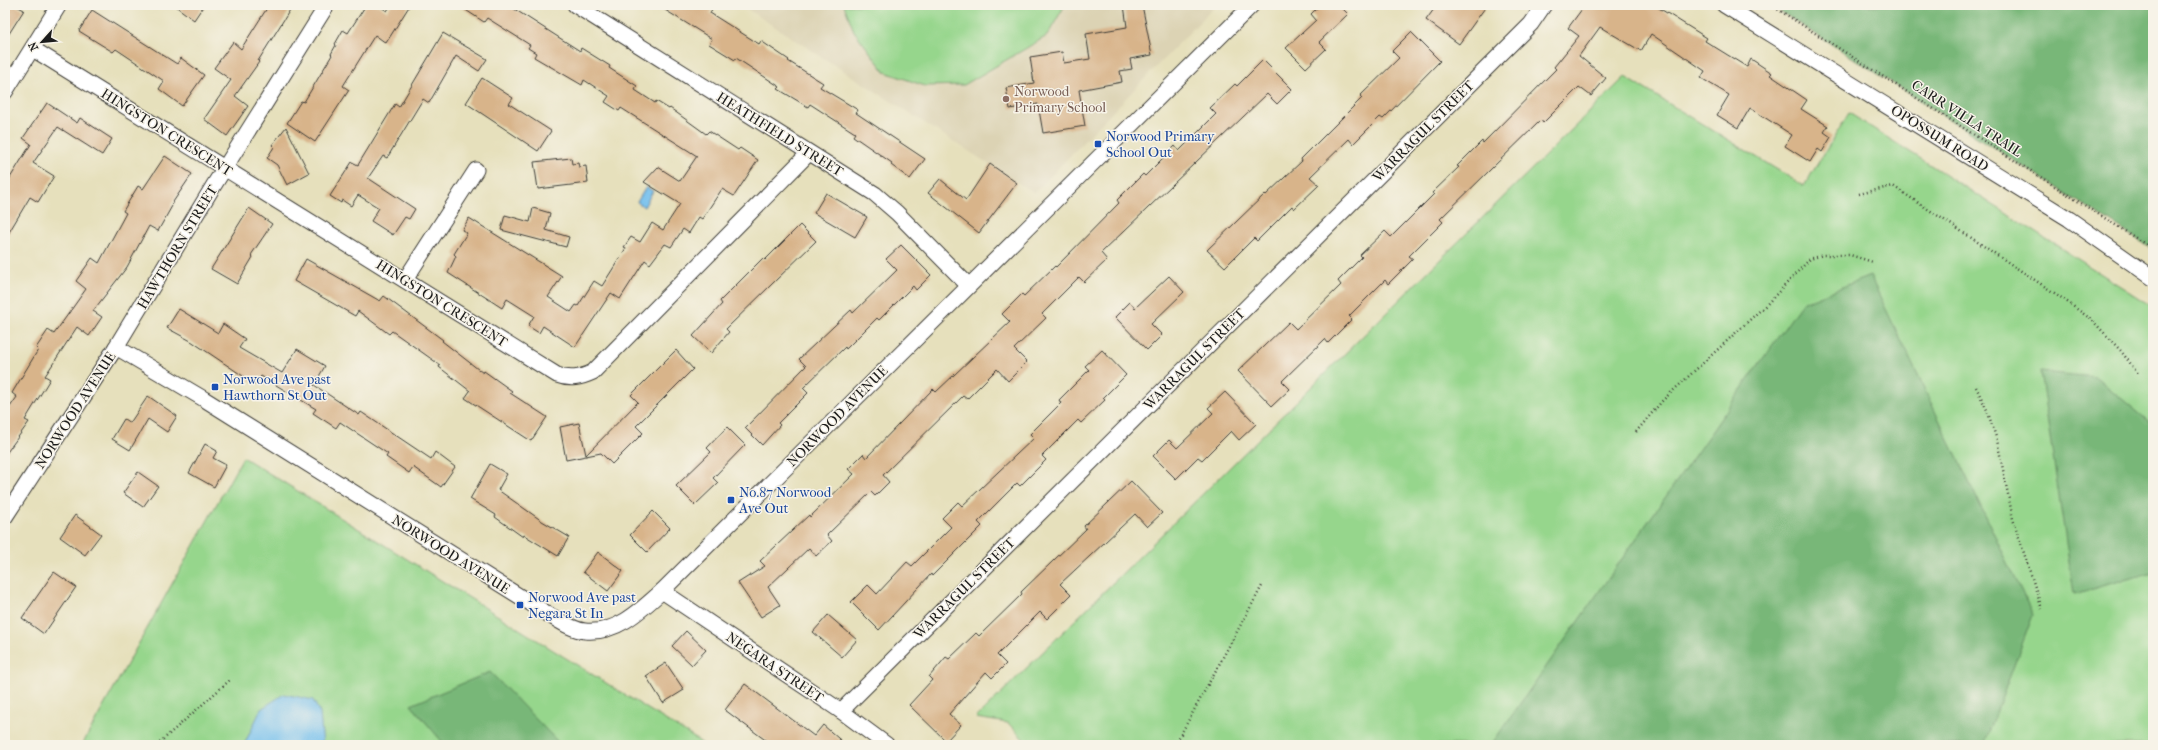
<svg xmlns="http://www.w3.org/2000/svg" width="2158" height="750" font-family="'IM FELL French Canon',serif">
	<rect width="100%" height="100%" fill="#f7f3e8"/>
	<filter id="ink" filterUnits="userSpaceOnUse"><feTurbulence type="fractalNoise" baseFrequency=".025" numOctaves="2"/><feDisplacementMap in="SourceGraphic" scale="8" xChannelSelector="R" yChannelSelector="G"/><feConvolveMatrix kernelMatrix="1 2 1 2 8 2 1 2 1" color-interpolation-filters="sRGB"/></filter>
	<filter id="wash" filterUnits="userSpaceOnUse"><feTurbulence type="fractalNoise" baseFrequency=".012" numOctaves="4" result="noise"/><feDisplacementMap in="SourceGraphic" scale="16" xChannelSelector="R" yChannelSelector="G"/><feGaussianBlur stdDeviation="0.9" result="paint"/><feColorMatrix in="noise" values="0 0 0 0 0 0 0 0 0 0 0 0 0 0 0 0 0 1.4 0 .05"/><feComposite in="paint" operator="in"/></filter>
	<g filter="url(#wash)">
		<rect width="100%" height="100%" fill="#e6e0bc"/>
		<path fill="#dcd3b4" d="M741,5H1216L1034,193Z"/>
		<g fill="#96d68c" stroke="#597954">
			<path d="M844,5H1065L1047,36L964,85L925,86L885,72L854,31Z"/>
			<path d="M1625,77L1804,186L1849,113L2153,307V745H1029L1008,723L976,718Z"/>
			<path d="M243,457L696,739L704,745H82Z"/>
		</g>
		<g fill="#78b778" stroke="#4a6a4a">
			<path d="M1770,5H2153V249L2146,245Z"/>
			<path d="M1870,276L2033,615L1984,745H1491L1802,303Z"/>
			<path d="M2040,372L2096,377L2153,425V572L2074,594Z"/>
			<path d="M490,672L561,745H445L411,705Z"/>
		</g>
		<g fill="#75c0ee" stroke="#486e85">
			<path d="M646,187L653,191L644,207L637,202Z"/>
			<path d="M284,694L313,700L320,713L323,745H244L261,709Z"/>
		</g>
		<g id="blocks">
			<g fill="#d8b48a">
				<path d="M5,5H15L24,10L5,40Z"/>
				<path d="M174,5H204L194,20Z"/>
				<path d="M269,5H293L258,61L259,62L235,96L248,106L227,136L204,119L231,80L214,68L233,42L241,49Z"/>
				<path d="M366,5H378L387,11L391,5H410L386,43L375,35L373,38L343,86L349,90L315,142L287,123L301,101L304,102L332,55L331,54L336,45L335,44L343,30L348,33Z"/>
				<path d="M458,5H508L580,51L581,48L610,66L609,68L637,86L635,90L655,103L656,101L669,109L670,108L706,134L709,131L738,150L740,148L758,160L734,196L722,189L702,219L699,217L689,233L683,229L671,247L665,244L650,264L645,260L620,299L611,293L575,347L543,326L539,333L528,326L534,316L507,299L502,308L448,273L456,256L454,254L467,233L462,230L469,218L562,276L548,297L571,312L576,305L578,306L594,281L602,286L626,248L624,247L631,237L640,242L652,223L663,230L680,204L644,182L658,167L680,181L697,156L621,108L619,111L605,102L609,96L584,80L582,85L534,57L536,53L528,48L530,45L487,18L484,22Z"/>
				<path d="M657,5H706L712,9L710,13L759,44L761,41L789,60L788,61L823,83L820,87L858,110L856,113L925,159L910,179L891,165L892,163L853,136L855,133L810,104L808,107L778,89L780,87L736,58L735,60L709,44L712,39Z"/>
				<path d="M1124,5H1142L1152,55L1130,59L1132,69L1120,71L1122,82L1079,90L1085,126L1043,133L1038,104L1010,109L1006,88L1034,83L1030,57L1062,52L1064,63L1090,59L1086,34L1127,27Z"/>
				<path d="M1320,5H1339L1348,14L1319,42L1326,49L1306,68L1286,48L1316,20L1311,14Z"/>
				<path d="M1437,5H1487L1459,44L1426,20Z"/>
				<path d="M1585,5H1654L1707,38L1705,41L1747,67L1751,59L1772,73L1770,75L1807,100L1801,109L1828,126L1824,132L1831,137L1822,152L1818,149L1810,162L1785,146L1792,135L1750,108L1738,128L1717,115L1729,95L1701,78L1705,71L1651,34L1641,51L1600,27L1579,56L1606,78L1591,96L1579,87L1543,123L1541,120L1440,219L1443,222L1409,256L1413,259L1388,284L1385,280L1349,316L1352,319L1328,343L1325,339L1282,381L1290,389L1272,406L1238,371L1289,322L1296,329L1341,285L1338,281L1362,257L1360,255L1385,231L1391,237L1434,194L1432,193L1459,167L1457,166L1482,141L1483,143L1556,69L1554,67L1579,36L1568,28Z"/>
				<path d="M92,10L177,64L181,58L204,75L182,106L159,89L164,81L116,49L113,52L79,31Z"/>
				<path d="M1411,32L1440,61L1383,119L1380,117L1353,144L1349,139L1310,177L1319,185L1294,209L1292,206L1257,241L1254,238L1225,267L1207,250L1265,194L1266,195L1302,161L1301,159L1362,98L1360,96L1399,58L1392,51Z"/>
				<path d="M443,33L487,59L479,71L456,56L429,103L423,99L387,158L383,156L368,178L415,209L409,219L405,217L393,235L371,221L379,208L358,195L351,206L342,200L341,203L330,196L352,162L358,165L395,104L399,107Z"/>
				<path d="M1263,60L1292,89L1277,104L1267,94L1101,253L1107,260L1084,282L1079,277L1042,314L1046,318L1014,349L1027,362L1008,381L997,369L967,399L963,396L883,475L889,482L875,496L871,492L827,535L832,541L816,556L809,548L768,587L780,605L761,617L738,583L765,566L760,561L809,515L810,517L854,474L848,469L863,454L866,458L933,389L936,392L1010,322L1002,314L1022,294L1024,296L1055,266L1056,267L1119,203L1117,200L1143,174L1145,176L1175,146L1179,151L1216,114L1210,108L1235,84L1237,86Z"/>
				<path d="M482,78L513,98L509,104L551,131L538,151L466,103Z"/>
				<path d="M47,103L77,123L80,118L112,139L102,155L58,127L33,163L54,176L38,202L30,197L5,239V186L31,144L23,138Z"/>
				<path d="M286,127L309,173L287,185L277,165L267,158L274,147L272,145Z"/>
				<path d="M165,156L192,174L171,205L172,206L158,231L149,226L127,267L93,311L102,317L89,336L77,327L45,376L50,379L25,420L29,422L5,455V414L17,397L12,393L38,350L36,348L48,330L54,334L86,289L76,281L92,258L99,263L126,213L123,211L138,186L143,189Z"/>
				<path d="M571,158L572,164L578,163L579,167L586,166L588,183L538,189L534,162Z"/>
				<path d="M990,164L1017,183L979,233L928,193L940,179L966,200Z"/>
				<path d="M826,193L867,217L855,237L814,213Z"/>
				<path d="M249,208L272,224L251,255L253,257L237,284L211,269Z"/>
				<path d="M533,208L550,213L546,230L569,237L566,247L501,230L505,215L530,222Z"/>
				<path d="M800,225L816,241L726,329L729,332L711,353L693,336L722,304L720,301L763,258L765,260Z"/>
				<path d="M901,245L931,275L916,290L913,286L879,320L877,318L846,349L845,347L803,388L808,393L778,423L780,425L762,445L745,428L806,366L799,359L851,310L853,313L897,270L886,259Z"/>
				<path d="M306,259L380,301L384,296L443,340L442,341L483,373L484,371L512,391L510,393L547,417L531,441L465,398L470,391L439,367L440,365L392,331L389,334L358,311L355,316L294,281Z"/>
				<path d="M1169,276L1184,292L1151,324L1162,335L1147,350L1115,317L1130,302L1135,308Z"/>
				<path d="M179,309L218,333L223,324L245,339L239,348L282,373L297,349L325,366L314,385L359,415L361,412L431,459L435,452L455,467L441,487L413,467L409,473L386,457L388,454L340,422L336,428L313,413L316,409L261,376L255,384L191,341L167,328Z"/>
				<path d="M676,350L693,369L636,426L643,433L612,464L601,453L566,460L560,427L579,423L586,455L638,402L631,395Z"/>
				<path d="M1102,350L1126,375L1103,398L1105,400L1081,423L1078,420L1042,456L1046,460L1020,486L1017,483L978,522L982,526L932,576L931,574L879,630L851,602L868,585L877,594L907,562L912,566L951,527L942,518L958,502L962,506L1034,438L1030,434L1061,403L1059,400L1089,370L1085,366Z"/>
				<path d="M1225,392L1256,424L1239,440L1231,431L1202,460L1198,457L1176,479L1153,456L1169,440L1177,448L1213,413L1208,408Z"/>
				<path d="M148,396L177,416L167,432L148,419L130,450L112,439L124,419L130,423Z"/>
				<path d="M727,427L745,445L713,478L718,483L695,505L676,486L711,452L707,448Z"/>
				<path d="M205,444L217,451L213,458L226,465L214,487L189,473Z"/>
				<path d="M490,464L507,474L498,490L542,521L569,537L558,556L524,535L523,537L495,517L496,515L470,499Z"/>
				<path d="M138,472L158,486L143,507L123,493Z"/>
				<path d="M1131,481L1162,513L1147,527L1135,514L1060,584L1071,595L1047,619L1040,612L997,655L1006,664L992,678L986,672L949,714L961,725L946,741L909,705L932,680L929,677L946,657L949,659L976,633L979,636L1022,594L1021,592L1086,529L1084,526Z"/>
				<path d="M653,511L670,528L647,552L630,535Z"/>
				<path d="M75,515L101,534L85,555L60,537Z"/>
				<path d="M598,552L623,571L608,591L583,572Z"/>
				<path d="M54,572L76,587L44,634L22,618Z"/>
				<path d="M828,615L857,640L842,657L813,632Z"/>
				<path d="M686,631L706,650L692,665L672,646Z"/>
				<path d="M666,663L684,690L663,703L646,676Z"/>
				<path d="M745,684L814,736L823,725L846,745H772L725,710Z"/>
			</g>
		</g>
	</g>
	<g filter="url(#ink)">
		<use href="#blocks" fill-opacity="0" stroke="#3a3934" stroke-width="1"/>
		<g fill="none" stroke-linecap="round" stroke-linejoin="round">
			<defs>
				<g id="street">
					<path d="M575,5L875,194L897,213L968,285"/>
					<path d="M1724,5L2069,219L2153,278"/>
					<path d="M33,49L557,375C570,380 580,378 593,372L809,153"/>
					<path d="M5,92L59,5"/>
					<path d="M405,280L476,170"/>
					<path d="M116,347L214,185L327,5"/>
					<path d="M5,517L116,347L204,399L551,616C561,622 573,630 585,631C617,634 641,610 662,591L1252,5"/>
					<path d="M662,591L841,711L887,745"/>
					<path d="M841,711L1531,24L1544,5"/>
				</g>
			</defs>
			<use href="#street" stroke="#3a3934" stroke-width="17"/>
			<g stroke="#3a3934" stroke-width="2.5" stroke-dasharray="1 3" stroke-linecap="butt">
				<path d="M1771,5L2153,249"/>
				<path d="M1859,194L1893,186L2059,296L2092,320L2121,351L2139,375"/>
				<path d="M1976,387L1987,410L1997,440L2013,519L2042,609"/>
				<path d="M1636,432L1663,400L1767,304L1810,259L1823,255H1850L1873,262"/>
				<path d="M157,745L231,679"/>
				<path d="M1175,745L1262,586"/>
			</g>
			<use href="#street" stroke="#fff" stroke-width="15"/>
		</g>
	</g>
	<circle fill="#8d6e63" stroke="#f7f3e8" stroke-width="1.5" cx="1006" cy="99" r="4"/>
	<g fill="#1a4fb4" stroke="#f7f3e8" stroke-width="1.5">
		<rect x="1094" y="140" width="8" height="8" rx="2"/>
		<rect x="211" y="383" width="8" height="8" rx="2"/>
		<rect x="727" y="496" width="8" height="8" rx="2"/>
		<rect x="516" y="601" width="8" height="8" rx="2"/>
	</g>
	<g text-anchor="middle" stroke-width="3" stroke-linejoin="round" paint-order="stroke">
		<g font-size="14" fill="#785e54" stroke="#f7f3e8" text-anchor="start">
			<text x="1014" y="96">Norwood<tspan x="1014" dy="16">Primary School</tspan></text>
		</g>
		<g font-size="14" fill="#1c1c1c" stroke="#f7f3e8">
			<text transform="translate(1967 118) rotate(33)" y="5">CARR VILLA TRAIL</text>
			<text transform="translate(1423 131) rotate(-45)" y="5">WARRAGUL STREET</text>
			<text transform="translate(167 132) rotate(32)" y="5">HINGSTON CRESCENT</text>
			<text transform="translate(780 134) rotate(32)" y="5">HEATHFIELD STREET</text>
			<text transform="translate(1940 138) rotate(32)" y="5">OPOSSUM ROAD</text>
			<text transform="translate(177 247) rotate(-59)" y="5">HAWTHORN STREET</text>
			<text transform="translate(442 303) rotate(32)" y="5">HINGSTON CRESCENT</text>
			<text transform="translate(1194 359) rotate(-45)" y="5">WARRAGUL STREET</text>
			<text transform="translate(75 410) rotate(-57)" y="5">NORWOOD AVENUE</text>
			<text transform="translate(837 416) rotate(-45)" y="5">NORWOOD AVENUE</text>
			<text transform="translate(451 554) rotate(32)" y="5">NORWOOD AVENUE</text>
			<text transform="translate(964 588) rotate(-45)" y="5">WARRAGUL STREET</text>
			<text transform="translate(775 667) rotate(34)" y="5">NEGARA STREET</text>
		</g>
		<g font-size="14" fill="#164399" stroke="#f7f3e8" text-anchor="start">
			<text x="1106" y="141">Norwood Primary<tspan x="1106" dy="16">School Out</tspan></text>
			<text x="223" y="384">Norwood Ave past<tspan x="223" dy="16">Hawthorn St Out</tspan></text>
			<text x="739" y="497">No.87 Norwood<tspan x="739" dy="16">Ave Out</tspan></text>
			<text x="528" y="602">Norwood Ave past<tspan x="528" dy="16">Negara St In</tspan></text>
		</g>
	</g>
	<rect width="2158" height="750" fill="none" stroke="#f7f3e8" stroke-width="20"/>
	<g transform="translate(42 42) rotate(243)" stroke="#f7f3e8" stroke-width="3" paint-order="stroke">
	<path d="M0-3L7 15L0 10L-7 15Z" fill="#1c1c1c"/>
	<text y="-6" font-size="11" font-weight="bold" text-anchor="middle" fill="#1c1c1c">N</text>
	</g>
</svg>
